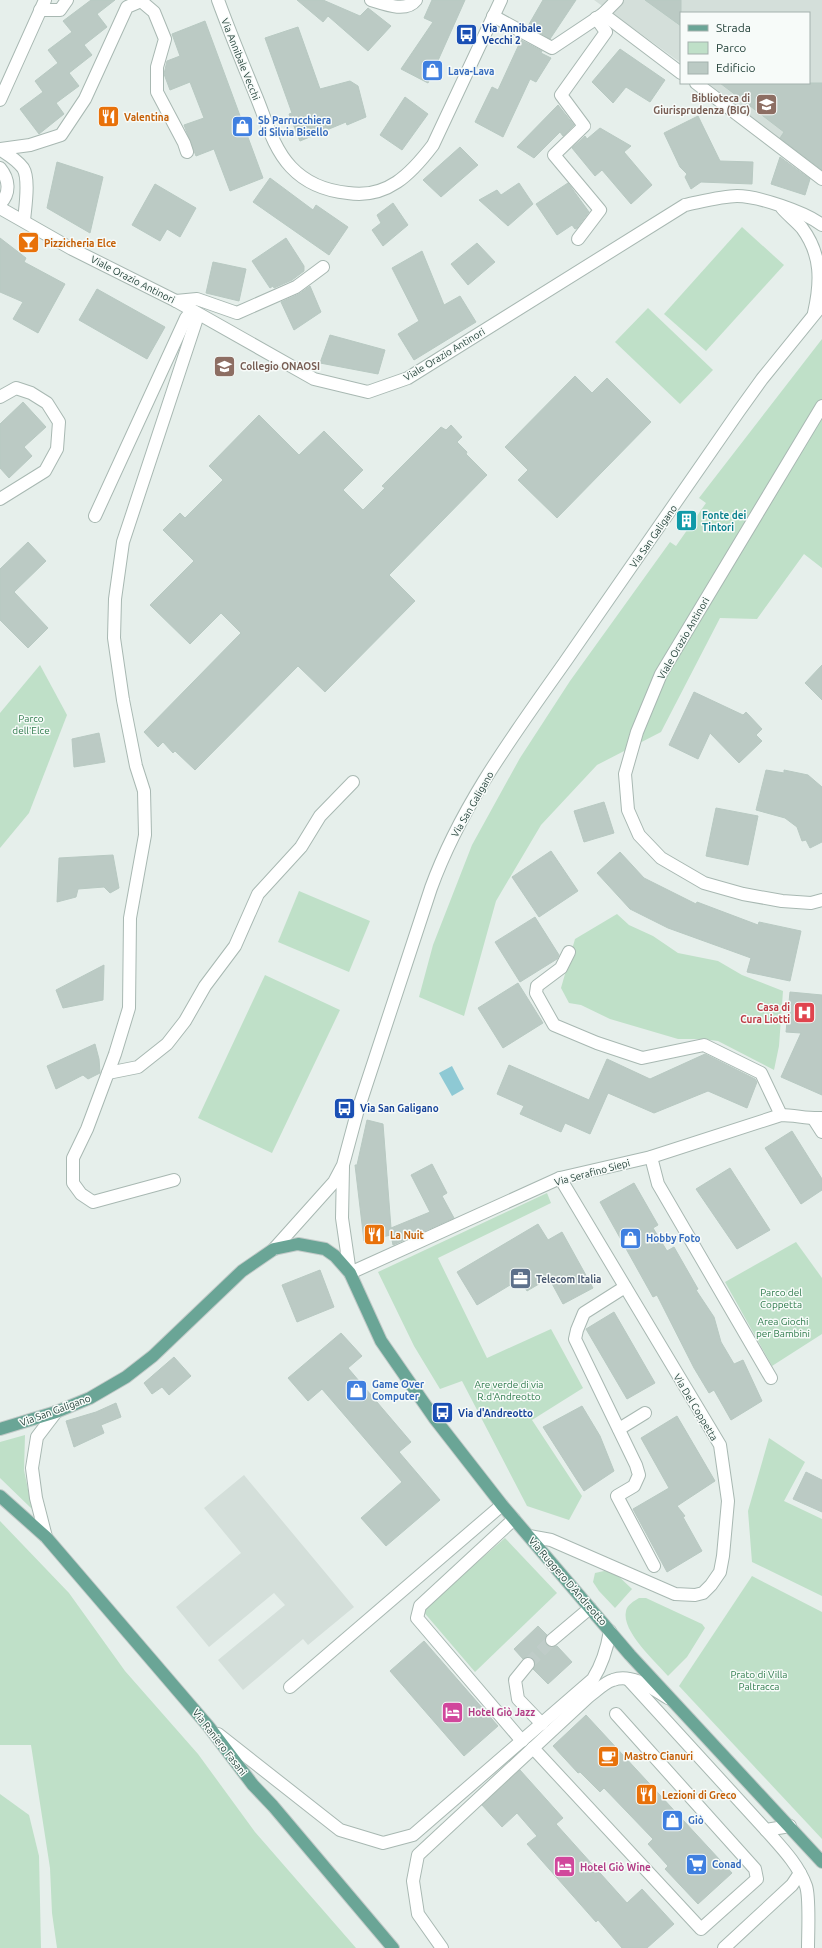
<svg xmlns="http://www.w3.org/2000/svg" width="822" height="1948" font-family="Ubuntu,sans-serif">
	<rect width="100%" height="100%" fill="#e6efeb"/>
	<g fill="#d4dfda">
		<path d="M594,0H822V174L708,83H809V13H681V63Z"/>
		<path d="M244,1475L354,1607L308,1645L303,1639L243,1690L218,1660L285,1605L274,1593L209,1647L176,1607L241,1553L204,1508Z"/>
	</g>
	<g fill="#bfe0c8">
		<path d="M742,227L784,265L706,351L664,314Z"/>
		<path d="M648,308L713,370L680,404L615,342Z"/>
		<path d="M822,339V568L804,554L757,619L720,618L661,732L597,765L541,825L496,901L464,1016L419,997L433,945L472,845L520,758L570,681L670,542L676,546L706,503L699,498Z"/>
		<path d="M40,665L67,715L29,813L0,848V713Z"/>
		<path d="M299,891L370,921L349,972L278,942Z"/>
		<path d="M617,914L629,925L653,936L678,953L718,961L742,975L783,991L779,1046L774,1070L718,1041L702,1039H678L610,1019L581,1005L569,1003L561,988L575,939Z"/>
		<path d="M265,975L340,1010L272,1153L198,1118Z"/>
		<path d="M547,1193L551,1203L438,1258L487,1358L551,1329L583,1388L532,1420L582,1496L569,1520L527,1506L462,1381L440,1389L414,1346L378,1272Z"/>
		<path d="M796,1242L822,1278V1334L772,1366L725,1282Z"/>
		<path d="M25,1435L24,1470L32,1509L0,1478V1442Z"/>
		<path d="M769,1438L805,1462L784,1501L822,1519V1596L752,1562L748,1511Z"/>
		<path d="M0,1521L69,1593L125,1671L198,1754L255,1832L356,1948H57L52,1913L50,1868L31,1745H0Z"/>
		<path d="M505,1538L557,1593L475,1672L422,1610Z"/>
		<path d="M604,1571L614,1572L632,1589L615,1608L599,1591L593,1582L595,1573Z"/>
		<path d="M752,1576L822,1612V1839L679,1686Z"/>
		<path d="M639,1598H646L702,1624L705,1628L687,1657L668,1676C656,1662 621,1631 626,1611C627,1605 634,1601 639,1598Z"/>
		<path d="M0,1794L29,1815L39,1856L41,1948H0Z"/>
	</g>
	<path fill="#8ec9d4" d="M452,1066L464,1089L452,1096L439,1073Z"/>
	<g fill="#bbcac4" stroke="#b8c9c2">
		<path d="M91,0H115L97,14L107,27L84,45L92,55L69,73L79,86L56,103L64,114L39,134L20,109L43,92L35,81L58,63L48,50L72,32L63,21Z"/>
		<path d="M297,0H323L360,16L368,8L391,26L368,51L328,16L323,22Z"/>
		<path d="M432,0H465L428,83L401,69L433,22L424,18Z"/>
		<path d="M543,0H576L550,39L528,26Z"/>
		<path d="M645,0H681V26Z"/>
		<path d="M205,21L263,178L230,191L214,149L196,156L184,125L204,118L190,82L170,90L164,74L167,61L180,56L172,34Z"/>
		<path d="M298,27L320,89L350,81L358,86L366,117L347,125L346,122L300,141L289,114L292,113L265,38Z"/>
		<path d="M521,40L542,51L541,53L551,58L536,82L530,79L503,137L475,122L492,87L498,90Z"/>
		<path d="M620,49L665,80L650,102L626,87L613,103L592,82Z"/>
		<path d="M720,83H822V170L780,138L784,132Z"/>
		<path d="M405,97L428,114L402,150L380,135Z"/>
		<path d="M558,105L574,125L563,136L560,132L534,158L517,147Z"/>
		<path d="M698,116L720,161L753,162L752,184L701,182L691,189L685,177L687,174L680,167L664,133Z"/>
		<path d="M600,128L631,146L624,152L652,185L631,204L602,170L595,176L572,148L585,136L587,139Z"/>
		<path d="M460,147L478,165L441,197L423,180Z"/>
		<path d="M780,157L810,179L805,195L771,184Z"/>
		<path d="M57,162L103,177L90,233L47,208Z"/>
		<path d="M270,178L313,210L316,205L348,227L329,255L253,202Z"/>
		<path d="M519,183L533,204L508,226L479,200L497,190L501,195Z"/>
		<path d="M568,183L589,212L577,228L575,229L572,225L557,235L536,204Z"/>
		<path d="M155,184L196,208L180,237L167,229L160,241L132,225Z"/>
		<path d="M393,203L408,225L383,246L372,230L381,223L377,215Z"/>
		<path d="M0,238L26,258L24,262L65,284L38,333L13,319L23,302L0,292Z"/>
		<path d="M286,238L304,266V271L292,280L274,288L273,286L270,288L252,261Z"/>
		<path d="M477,243L495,262L468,285L451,264Z"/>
		<path d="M422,251L444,305L460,296L476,322L414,360L398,334L419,321L392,268Z"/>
		<path d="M213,262L246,269L239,301L206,293Z"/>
		<path d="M310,286L321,312L294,330L281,302L299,294Z"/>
		<path d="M97,289L165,327L147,359L79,320Z"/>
		<path d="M330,335L385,350L378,374L320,363Z"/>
		<path d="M575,376L592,393L607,378L651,422L557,518L518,480L528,470L505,447Z"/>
		<path d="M23,402L46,427L24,447L32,456L9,478L0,468V424Z"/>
		<path d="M259,415L299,455L324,431L363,470L343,490L363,510L385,488L382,486L441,427L446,430L451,425L462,437L457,442L467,452L466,454L487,475L389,575L415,601L325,692L298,666L195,770L175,751L173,753L163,742L158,747L144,732L241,633L221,613L190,644L150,605L194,561L163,530L180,513L185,518L223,480L209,466Z"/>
		<path d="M28,542L46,561L14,592L48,628L28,648L0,620V569Z"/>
		<path d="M822,665V700L805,683Z"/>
		<path d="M694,692L743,715L746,712L762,729L756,735L762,741L739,763L710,733L698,759L669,745Z"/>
		<path d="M99,733L105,762L74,767L72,739Z"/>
		<path d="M766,770L784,773V770L808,775L822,787V842L810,848L806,840L802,841L797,827L785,818L756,810Z"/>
		<path d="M604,802L614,833L584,842L574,811Z"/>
		<path d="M716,808L758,816L748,865L706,856Z"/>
		<path d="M551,851L578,891L539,917L512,877Z"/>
		<path d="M620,852L644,878L696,904L697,902L758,925L759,922L801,931L790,981L747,972L751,958L668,928L630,909L597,873Z"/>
		<path d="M113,855L119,888L110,893L104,887L78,889L76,897L57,902L59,858Z"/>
		<path d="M535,917L559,955L557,959L520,982L495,942Z"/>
		<path d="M104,965L103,1000L63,1008L56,990Z"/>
		<path d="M518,983L543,1023L503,1048L478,1008Z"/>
		<path d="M790,992L822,995V1095L781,1077L801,1033L786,1032Z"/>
		<path d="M95,1044L99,1059L100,1073L88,1079L83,1075L56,1089L47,1066Z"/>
		<path d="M705,1054L755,1079L757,1082L747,1108L708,1091L654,1113L608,1093L590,1134L565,1123L561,1132L520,1114L524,1106L497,1094L509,1065L589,1100L607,1059L650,1079Z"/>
		<path d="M367,1120L383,1124L391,1228L430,1212L411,1175L432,1164L447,1193L442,1196L454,1218L393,1245L391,1235L364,1241L355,1165H357Z"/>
		<path d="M792,1131L822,1179V1190L801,1204L765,1148Z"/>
		<path d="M730,1168L770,1230L737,1249L696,1189Z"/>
		<path d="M634,1183L658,1225L653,1228L667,1251L674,1247L698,1289L696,1290L714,1317L721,1342L734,1364L743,1360L762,1401L731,1420L714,1390L709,1393L694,1368L657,1295L653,1297L600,1202Z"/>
		<path d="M538,1224L548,1240L562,1232L593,1288L563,1304L549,1278L527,1291L520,1279L477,1305L457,1272Z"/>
		<path d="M320,1270L334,1307L297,1322L282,1285Z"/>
		<path d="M614,1312L655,1383L627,1399L586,1329Z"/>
		<path d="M341,1333L362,1356L348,1368L411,1442L399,1452L440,1500L386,1546L361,1518L402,1482L322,1389L308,1401L288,1378Z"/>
		<path d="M174,1357L191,1376L169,1395L162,1387L152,1394L144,1383Z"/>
		<path d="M116,1403L121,1417L101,1425L104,1433L74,1447L66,1421L96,1412Z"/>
		<path d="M582,1406L600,1436L614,1471L584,1491L543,1427Z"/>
		<path d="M677,1416L715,1481L677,1506L685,1516L683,1517L702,1551L667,1572L633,1509L669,1488L641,1438Z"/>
		<path d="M806,1472L822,1480V1512L793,1499Z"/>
		<path d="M538,1626L547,1635L545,1641L547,1645L553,1647L557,1646L572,1662L548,1684L533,1669L535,1665L533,1658L529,1657L523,1659L514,1649Z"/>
		<path d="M424,1641L498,1726L464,1756L390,1671Z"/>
		<path d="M586,1715L732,1873L698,1904L665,1869L668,1866L648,1844L653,1839L604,1788L600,1792L580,1772L578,1773L553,1746Z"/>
		<path d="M520,1770L563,1818L556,1824L627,1903L642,1889L674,1924L647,1948H622L598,1920L596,1922L527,1844L537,1836L517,1813L502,1827L482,1805Z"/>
	</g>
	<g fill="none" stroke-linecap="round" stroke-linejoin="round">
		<path stroke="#bfccc8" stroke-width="12" stroke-dasharray="12 6" stroke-linecap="butt" d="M528,1664L552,1640"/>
		<defs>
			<g id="minor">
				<path d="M218,0C230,33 243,64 256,96C266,120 273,148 291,167C306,183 327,191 348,193C387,199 411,174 433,145L501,0"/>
				<path d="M371,0C384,4 406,13 416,0"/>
				<path d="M40,10H60L67,0"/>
				<path d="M603,14L681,73"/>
				<path d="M493,16L552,48L603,14L617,0"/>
				<path d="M696,83L822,179"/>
				<path d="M0,100L45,0"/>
				<path d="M0,149L30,145L61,135L85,99L127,7L141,1L154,12L165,39L157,67V92L184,143L187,152"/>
				<path d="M1,150C9,155 17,160 23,168C30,179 25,208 24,221"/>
				<path d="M0,168C9,179 11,193 0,204"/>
				<path d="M0,208L72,249L176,301L314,379L368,392L408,378L685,205C700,202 722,196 737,196C758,196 805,212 822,225"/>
				<path d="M782,208C788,215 796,221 802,228C822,255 821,282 814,313"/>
				<path d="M578,239L600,210L554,155L584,126L561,95L606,32L596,18"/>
				<path d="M176,301L197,299L237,313L296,287L323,267"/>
				<path d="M0,397L16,388L31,393L47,403L59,422L57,449L45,471L0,499"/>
				<path d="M822,406L661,674L637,732L625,774L628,810L639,835L661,858L704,883L743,894L782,901L811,903L822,900"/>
				<path d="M95,516L186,318L192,311"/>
				<path d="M569,952L561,968L537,986L536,993L554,1025L597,1043L642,1058L704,1045L761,1073L781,1115"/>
				<path d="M108,1073L138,1067L167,1044L185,1021L205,986L235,946L258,894L301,847L320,816L353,782"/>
				<path d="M813,1118L822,1132"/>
				<path d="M651,1157L658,1184L771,1378"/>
				<path d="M343,1167L342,1218L350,1273L560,1178L651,1157L781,1115C795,1115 808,1119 822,1118"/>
				<path d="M174,1180L93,1202L81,1194L73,1183V1158L87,1129L115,1054L129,1008L130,918L145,835L144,791L136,766L123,700L114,638L115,599L123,542L198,315"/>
				<path d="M274,1249L334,1182L343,1165L357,1113L431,888C461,805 515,733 565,662C623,578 681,494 739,411L762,379L822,305"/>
				<path d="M625,1287L584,1313L577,1330L575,1339L636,1465L639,1475L634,1486L617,1496L654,1566"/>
				<path d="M619,1429L645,1413"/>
				<path d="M514,1519L420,1606L417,1618L522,1741"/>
				<path d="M529,1536L551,1540L675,1594L695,1595L703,1593L711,1585L720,1572L723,1556L728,1501L720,1445L560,1178"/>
				<path d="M46,1537L36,1498L32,1468L37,1437L56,1412"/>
				<path d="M552,1640L590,1608"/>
				<path d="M528,1664L515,1680L518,1699L542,1724"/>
				<path d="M628,1679L766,1830L790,1826"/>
				<path d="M290,1687L502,1505"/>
				<path d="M218,1734L340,1830L383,1843L413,1835L593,1679C603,1663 607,1649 610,1631"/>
				<path d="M533,1748L701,1929L757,1879L755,1869L616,1714"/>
				<path d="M766,1830C781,1847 798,1864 806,1886C810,1897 808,1934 808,1948"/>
				<path d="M442,1948L418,1914L413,1881L418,1855L588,1697C595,1692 605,1682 613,1680C632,1673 653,1689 668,1698"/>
				<path d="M724,1948L792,1885L800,1873"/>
			</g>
			<g id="major">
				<path d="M0,1429L56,1412L90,1398L126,1377L153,1356L242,1271L274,1249L298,1244L325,1249L335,1256L350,1273L381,1341L435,1419L502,1505L630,1655L822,1862"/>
				<path d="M0,1496L46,1537L209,1727L253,1785L273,1806L393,1948"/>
			</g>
		</defs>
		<use href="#minor" stroke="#a8b8b2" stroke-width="14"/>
		<use href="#major" stroke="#c2cac8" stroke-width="14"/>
		<use href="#minor" stroke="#fff" stroke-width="12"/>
		<use href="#major" stroke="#6aa596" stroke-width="12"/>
	</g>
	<defs>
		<symbol id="bus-square" viewBox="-11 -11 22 22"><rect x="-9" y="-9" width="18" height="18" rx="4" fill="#1a4fb4" stroke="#f7fbf9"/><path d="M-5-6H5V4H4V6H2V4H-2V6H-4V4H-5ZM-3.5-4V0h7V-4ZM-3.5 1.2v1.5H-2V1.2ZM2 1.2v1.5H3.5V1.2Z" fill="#fff"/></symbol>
		<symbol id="shop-square" viewBox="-11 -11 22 22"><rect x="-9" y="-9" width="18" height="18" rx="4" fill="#3f7fe0" stroke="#f7fbf9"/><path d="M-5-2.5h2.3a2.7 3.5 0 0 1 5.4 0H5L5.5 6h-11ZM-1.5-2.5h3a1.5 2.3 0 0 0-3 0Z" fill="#fff"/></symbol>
		<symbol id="university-square" viewBox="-11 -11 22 22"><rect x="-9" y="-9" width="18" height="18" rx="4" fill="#8d6e63" stroke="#f7fbf9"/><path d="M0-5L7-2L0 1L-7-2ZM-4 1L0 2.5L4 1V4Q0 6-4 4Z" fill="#fff"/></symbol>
		<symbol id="restaurant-square" viewBox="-11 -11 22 22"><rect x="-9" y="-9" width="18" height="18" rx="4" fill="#e8710a" stroke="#f7fbf9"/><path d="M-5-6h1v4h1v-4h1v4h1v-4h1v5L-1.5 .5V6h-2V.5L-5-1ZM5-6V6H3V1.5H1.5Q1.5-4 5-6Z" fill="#fff"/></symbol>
		<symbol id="bar-square" viewBox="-11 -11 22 22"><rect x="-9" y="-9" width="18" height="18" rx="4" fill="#e8710a" stroke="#f7fbf9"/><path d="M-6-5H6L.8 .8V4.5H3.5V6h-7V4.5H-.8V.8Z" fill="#fff"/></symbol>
		<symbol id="school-square" viewBox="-11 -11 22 22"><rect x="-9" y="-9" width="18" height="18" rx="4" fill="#8d6e63" stroke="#f7fbf9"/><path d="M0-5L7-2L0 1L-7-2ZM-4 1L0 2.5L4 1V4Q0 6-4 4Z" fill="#fff"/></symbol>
		<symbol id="building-square" viewBox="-11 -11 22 22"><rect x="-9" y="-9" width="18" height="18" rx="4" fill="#0f9aa8" stroke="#f7fbf9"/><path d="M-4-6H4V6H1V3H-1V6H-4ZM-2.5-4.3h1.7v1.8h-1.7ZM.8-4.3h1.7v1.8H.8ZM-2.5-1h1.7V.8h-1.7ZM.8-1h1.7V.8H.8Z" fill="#fff"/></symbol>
		<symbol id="hospital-square" viewBox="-11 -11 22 22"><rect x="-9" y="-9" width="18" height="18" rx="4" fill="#e0444e" stroke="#f7fbf9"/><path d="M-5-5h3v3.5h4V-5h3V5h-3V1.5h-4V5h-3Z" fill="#fff"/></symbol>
		<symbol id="office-square" viewBox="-11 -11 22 22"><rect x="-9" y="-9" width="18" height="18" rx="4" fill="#5c6f8a" stroke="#f7fbf9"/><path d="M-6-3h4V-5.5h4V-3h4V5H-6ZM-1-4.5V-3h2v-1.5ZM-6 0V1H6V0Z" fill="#fff"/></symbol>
		<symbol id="hotel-square" viewBox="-11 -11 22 22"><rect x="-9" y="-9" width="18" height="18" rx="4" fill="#d1479c" stroke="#f7fbf9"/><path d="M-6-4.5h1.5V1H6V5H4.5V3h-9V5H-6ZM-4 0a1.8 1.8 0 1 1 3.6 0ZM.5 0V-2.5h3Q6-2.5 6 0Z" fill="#fff"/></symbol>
		<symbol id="cafe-square" viewBox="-11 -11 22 22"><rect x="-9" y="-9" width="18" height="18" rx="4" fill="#e8710a" stroke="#f7fbf9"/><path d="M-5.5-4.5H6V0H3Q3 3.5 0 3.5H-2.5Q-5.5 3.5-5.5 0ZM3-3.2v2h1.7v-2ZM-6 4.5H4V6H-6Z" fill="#fff"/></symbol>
		<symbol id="supermarket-square" viewBox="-11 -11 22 22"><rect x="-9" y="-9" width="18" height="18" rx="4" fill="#3f7fe0" stroke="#f7fbf9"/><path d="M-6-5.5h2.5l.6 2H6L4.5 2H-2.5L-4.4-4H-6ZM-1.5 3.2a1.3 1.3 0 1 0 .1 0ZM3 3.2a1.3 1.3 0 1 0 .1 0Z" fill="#fff"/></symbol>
	</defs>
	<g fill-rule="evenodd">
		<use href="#bus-square" x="454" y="22" width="25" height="25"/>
		<use href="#shop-square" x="420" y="58" width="25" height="25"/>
		<use href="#university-square" x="754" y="92" width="25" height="25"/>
		<use href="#restaurant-square" x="96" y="104" width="25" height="25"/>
		<use href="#shop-square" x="230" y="114" width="25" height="25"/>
		<use href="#bar-square" x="16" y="230" width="25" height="25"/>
		<use href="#school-square" x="212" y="354" width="25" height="25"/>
		<use href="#building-square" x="674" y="508" width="25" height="25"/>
		<use href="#hospital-square" x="792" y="1000" width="25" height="25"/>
		<use href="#bus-square" x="332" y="1096" width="25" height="25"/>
		<use href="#restaurant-square" x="362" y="1222" width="25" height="25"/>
		<use href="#shop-square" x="618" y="1226" width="25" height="25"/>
		<use href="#office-square" x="508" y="1266" width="25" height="25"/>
		<use href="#shop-square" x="344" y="1378" width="25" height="25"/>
		<use href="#bus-square" x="430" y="1400" width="25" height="25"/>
		<use href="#hotel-square" x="440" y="1700" width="25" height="25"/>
		<use href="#cafe-square" x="596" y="1744" width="25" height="25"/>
		<use href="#restaurant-square" x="634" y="1782" width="25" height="25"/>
		<use href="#shop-square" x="660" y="1808" width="25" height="25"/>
		<use href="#supermarket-square" x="684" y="1852" width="25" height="25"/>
		<use href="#hotel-square" x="552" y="1854" width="25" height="25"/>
	</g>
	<g text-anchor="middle" stroke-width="3" stroke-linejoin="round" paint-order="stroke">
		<g font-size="10" font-weight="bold" fill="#164399" stroke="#f7fbf9" text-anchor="start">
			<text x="482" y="32">Via Annibale<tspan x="482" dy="12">Vecchi 2</tspan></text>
			<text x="360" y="1112">Via San Galigano</text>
			<text x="458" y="1417">Via d'Andreotto</text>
		</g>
		<g font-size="10" fill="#24423a" stroke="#f7fbf9">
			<text transform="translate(241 59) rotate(68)" y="4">Via Annibale Vecchi</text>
			<text transform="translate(133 279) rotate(27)" y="4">Viale Orazio Antinori</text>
			<text transform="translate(444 354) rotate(-31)" y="4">Viale Orazio Antinori</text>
			<text transform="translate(653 536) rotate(-55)" y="4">Via San Galigano</text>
			<text transform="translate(683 638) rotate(-60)" y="4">Viale Orazio Antinori</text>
			<text transform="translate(472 804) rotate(-60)" y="4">Via San Galigano</text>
			<text transform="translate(592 1172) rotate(-15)" y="4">Via Serafino Siepi</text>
			<text transform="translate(696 1407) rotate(59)" y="4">Via Del Coppetta</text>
			<text transform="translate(55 1410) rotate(-20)" y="4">Via San Galigano</text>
			<text transform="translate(568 1581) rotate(49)" y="4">Via Ruggero D'Andreotto</text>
			<text transform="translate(220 1742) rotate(52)" y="4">Via Raniero Fasani</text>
		</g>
		<g font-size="10" font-weight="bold" fill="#366cbe" stroke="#f7fbf9" text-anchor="start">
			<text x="448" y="75">Lava-Lava</text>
			<text x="258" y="124">Sb Parrucchiera<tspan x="258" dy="12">di Silvia Bisello</tspan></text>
			<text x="646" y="1242">Hobby Foto</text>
			<text x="372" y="1388">Game Over<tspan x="372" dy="12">Computer</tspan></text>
			<text x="688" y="1824">Giò</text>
			<text x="712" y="1868">Conad</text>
		</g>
		<g font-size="10" font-weight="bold" fill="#785e54" stroke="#f7fbf9" text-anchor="end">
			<text x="750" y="102">Biblioteca di<tspan x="750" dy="12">Giurisprudenza (BIG)</tspan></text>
			<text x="240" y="370" text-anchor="start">Collegio ONAOSI</text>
		</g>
		<g font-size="10" font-weight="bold" fill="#c56008" stroke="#f7fbf9" text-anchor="start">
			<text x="124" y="121">Valentina</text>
			<text x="44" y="247">Pizzicheria Elce</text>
			<text x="390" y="1239">La Nuit</text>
			<text x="624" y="1760">Mastro Cianuri</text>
			<text x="662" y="1799">Lezioni di Greco</text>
		</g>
		<g font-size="10" font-weight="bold" fill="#0d838f" stroke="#f7fbf9" text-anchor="start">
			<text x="702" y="519">Fonte dei<tspan x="702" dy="12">Tintori</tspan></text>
		</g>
		<g font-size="10" fill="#2d7a4b" stroke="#f7fbf9">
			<text x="31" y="722">Parco<tspan x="31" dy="12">dell'Elce</tspan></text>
			<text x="781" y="1296">Parco del<tspan x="781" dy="12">Coppetta</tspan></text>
			<text x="783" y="1325">Area Giochi<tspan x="783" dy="12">per Bambini</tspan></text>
			<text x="509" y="1388">Are verde di via<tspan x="509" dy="12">R.d'Andreotto</tspan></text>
			<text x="759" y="1678">Prato di Villa<tspan x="759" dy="12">Paltracca</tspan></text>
		</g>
		<g font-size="10" font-weight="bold" fill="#be3a42" stroke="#f7fbf9" text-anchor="end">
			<text x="790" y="1011">Casa di<tspan x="790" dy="12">Cura Liotti</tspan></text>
		</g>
		<g font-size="10" font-weight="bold" fill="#4e5e75" stroke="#f7fbf9" text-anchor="start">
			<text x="536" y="1283">Telecom Italia</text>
		</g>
		<g font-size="10" font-weight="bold" fill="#b23c85" stroke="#f7fbf9" text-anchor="start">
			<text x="468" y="1716">Hotel Giò Jazz</text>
			<text x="580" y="1871">Hotel Giò Wine</text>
		</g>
	</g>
	<rect x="680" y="12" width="130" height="72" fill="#f7fbf9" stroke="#a3b1ad"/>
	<rect x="688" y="25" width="20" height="6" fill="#6aa596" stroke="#a3b1ad"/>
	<text x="716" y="32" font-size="12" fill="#24423a">Strada</text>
	<rect x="688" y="42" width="20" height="12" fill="#bfe0c8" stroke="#a3b1ad"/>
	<text x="716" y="52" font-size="12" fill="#24423a">Parco</text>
	<rect x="688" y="62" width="20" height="12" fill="#bbcac4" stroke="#a3b1ad"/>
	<text x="716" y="72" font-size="12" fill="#24423a">Edificio</text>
</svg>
